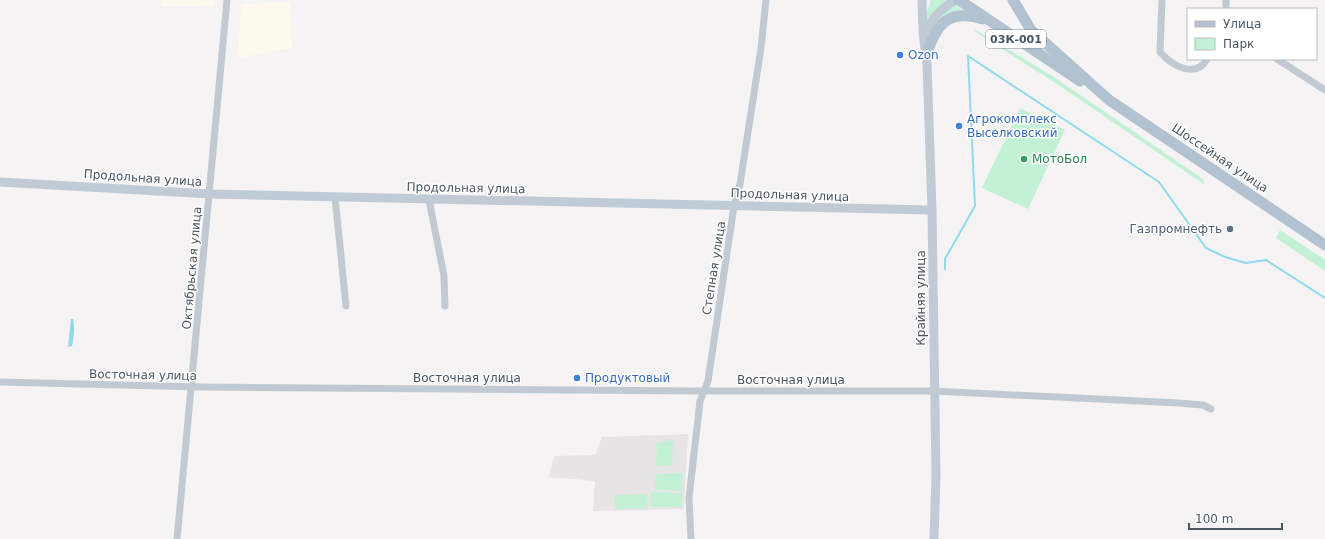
<svg xmlns="http://www.w3.org/2000/svg" width="1325" height="539" font-family="'DejaVu Sans',sans-serif">
	<rect width="100%" height="100%" fill="#f5f3f3"/>
	<g fill="#fdf9ef">
		<path d="M161,0H215L214,6L161,7Z"/>
		<path d="M290,2L292,48L238,58L241,4Z"/>
	</g>
	<path fill="#e6e4e5" d="M688,434L684,509L593,511L595,481L549,477L554,456L595,455L602,437Z"/>
	<g fill="#c3f1d5">
		<path d="M931,0H945L949,2L926,23L927,11Z"/>
		<path d="M954,4L969,14L931,29L933,21Z"/>
		<path d="M974,29L1051,75L1203,179L1205,185L1063,88L976,32Z"/>
		<path d="M1020,108L1065,130L1028,209L982,188Z"/>
		<path d="M1280,230L1325,260V271L1276,238Z"/>
		<path d="M673,440L672,465L656,466L657,443Z"/>
		<path d="M683,473L682,491L655,490L656,474Z"/>
		<path d="M651,492L682,493V507H650Z"/>
		<path d="M647,494L648,508L615,509V495Z"/>
	</g>
	<path fill="#90daee" d="M71,319H73C75,327 74,338 72,346L68,347Z"/>
	<g fill="none" stroke-linecap="round" stroke-linejoin="round">
		<path stroke="#90daee" stroke-width="2" d="M945,269V259L975,206L968,56L1159,182L1206,248L1225,257L1246,263L1266,260L1325,298"/>
		<g stroke="#c1cad2" stroke-width="7">
			<path d="M1162,0L1160,52C1172,66 1196,79 1207,59"/>
			<path d="M1226,9V0"/>
			<path d="M1277,59L1325,90"/>
			<path d="M335,197L346,306"/>
			<path d="M429,200L444,276L445,306"/>
			<path d="M0,382L201,387L696,391H933L1179,403L1203,405L1211,409"/>
			<path d="M177,539L227,0"/>
			<path d="M691,539L689,498L700,401L708,381L734,206L740,184L761,48L766,0"/>
		</g>
		<g stroke="#c1cbd6" stroke-width="9">
			<path d="M922,0L923,33L927,64L932,210L936,475L934,539"/>
			<path d="M927,39C928,18 940,11 955,0"/>
			<path d="M0,182L210,194L932,210"/>
		</g>
		<g stroke="#b3c2d1" stroke-width="11">
			<path d="M959,0L1080,81"/>
			<path d="M1013,0L1031,30L1109,100L1325,245"/>
			<path d="M926,56C936,25 947,8 983,19"/>
		</g>
	</g>
	<g fill="#3f7fe0" stroke="#fff" stroke-width="1.5">
		<circle cx="900" cy="55" r="4"/>
		<circle cx="959" cy="126" r="4"/>
		<circle cx="577" cy="378" r="4"/>
	</g>
	<circle fill="#2e9e5b" stroke="#fff" stroke-width="1.5" cx="1024" cy="159" r="4"/>
	<circle fill="#5c6f8a" stroke="#fff" stroke-width="1.5" cx="1230" cy="229" r="4"/>
	<g text-anchor="middle" stroke-width="3" stroke-linejoin="round" paint-order="stroke">
		<rect fill="#fff" stroke="#808990" stroke-width="1" x="986" y="30" width="60" height="18" rx="3"/>
		<g font-size="11" font-weight="bold" fill="#4a5661">
			<text x="1016" y="43">03К-001</text>
		</g>
		<g font-size="12" fill="#366cbe" stroke="#fff" text-anchor="start">
			<text x="908" y="59">Ozon</text>
			<text x="967" y="123">Агрокомплекс<tspan x="967" dy="14">Выселковский</tspan></text>
			<text x="585" y="382">Продуктовый</text>
		</g>
		<g font-size="12" fill="#4a5661" stroke="#fff">
			<text transform="translate(1220 158) rotate(34)" y="4">Шоссейная улица</text>
			<text transform="translate(143 178) rotate(4)" y="4">Продольная улица</text>
			<text transform="translate(466 188) rotate(1)" y="4">Продольная улица</text>
			<text transform="translate(790 195) rotate(2)" y="4">Продольная улица</text>
			<text transform="translate(192 268) rotate(-85)" y="4">Октябрьская улица</text>
			<text transform="translate(714 268) rotate(-81)" y="4">Степная улица</text>
			<text transform="translate(921 298) rotate(-90)" y="4">Крайняя улица</text>
			<text transform="translate(143 375) rotate(1)" y="4">Восточная улица</text>
			<text x="467" y="382">Восточная улица</text>
			<text x="791" y="384">Восточная улица</text>
		</g>
		<g font-size="12" fill="#27864d" stroke="#fff" text-anchor="start">
			<text x="1032" y="163">МотоБол</text>
		</g>
		<g font-size="12" fill="#4e5e75" stroke="#fff" text-anchor="end">
			<text x="1222" y="233">Газпромнефть</text>
		</g>
	</g>
	<rect x="1187" y="8" width="130" height="52" fill="#ffffff" stroke="#b7bbc0"/>
	<rect x="1195" y="21" width="20" height="6" fill="#b3c2d1" stroke="#b7bbc0"/>
	<text x="1223" y="28" font-size="12" fill="#4a5661">Улица</text>
	<rect x="1195" y="38" width="20" height="12" fill="#c3f1d5" stroke="#b7bbc0"/>
	<text x="1223" y="48" font-size="12" fill="#4a5661">Парк</text>
	<path d="M1189 523v6h93v-6" fill="none" stroke="#4a5661" stroke-width="2"/>
	<text x="1195" y="523" font-size="12" fill="#4a5661" stroke="#ffffff" stroke-width="3" paint-order="stroke">100 m</text>
</svg>
